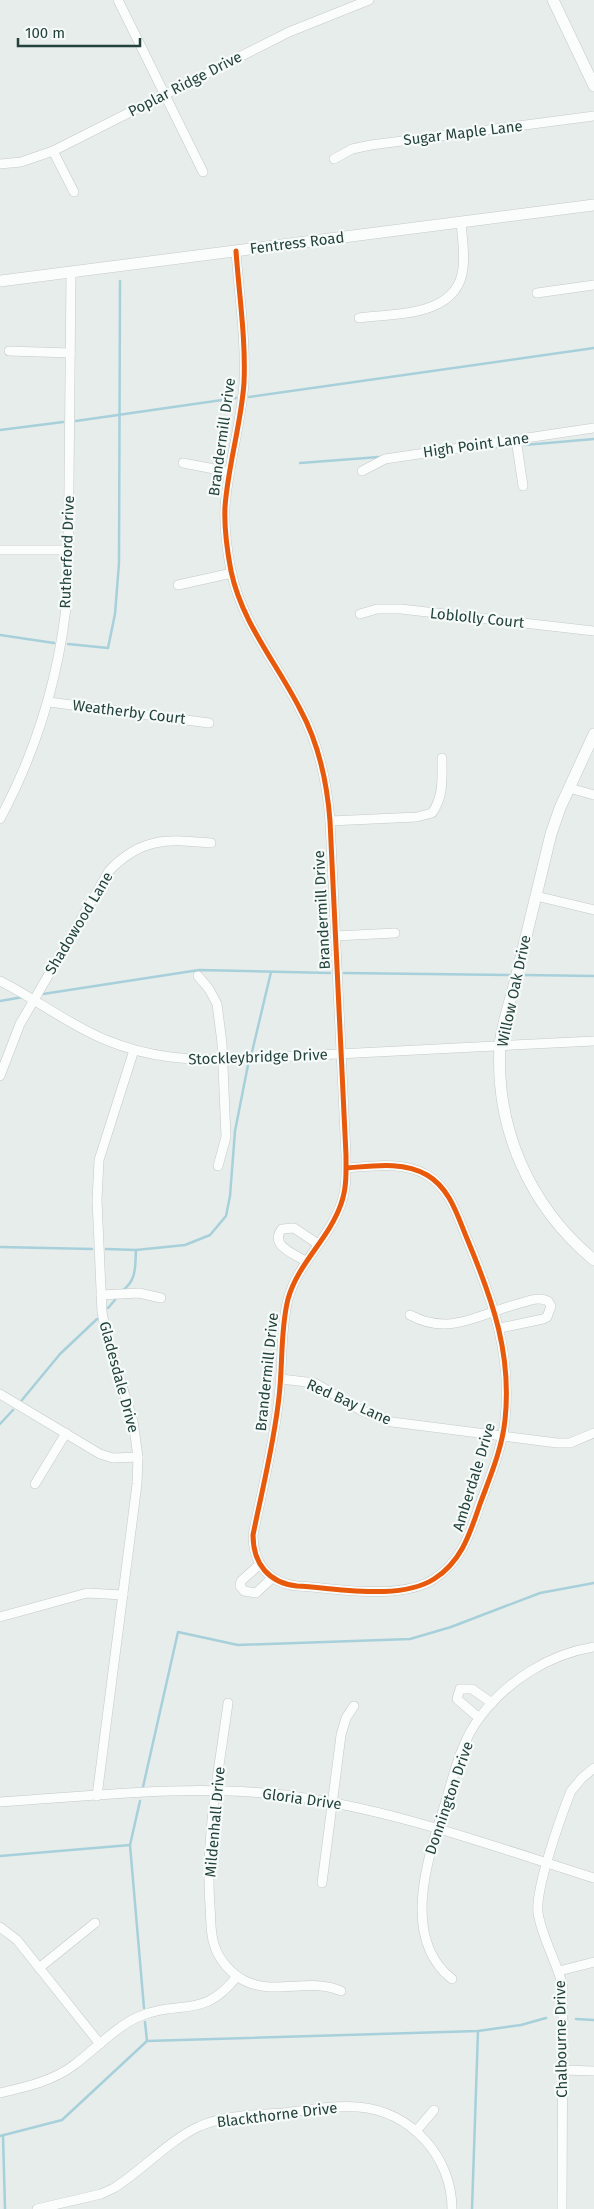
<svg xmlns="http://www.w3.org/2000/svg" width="594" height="2209" font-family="'Fira Sans',sans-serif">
	<rect width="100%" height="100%" fill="#e7edea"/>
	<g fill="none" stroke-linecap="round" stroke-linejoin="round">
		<g stroke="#a7d0db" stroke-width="2.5">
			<path d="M249,397L594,348"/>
			<path d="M76,421L236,398"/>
			<path d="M0,430L63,422"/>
			<path d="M524,445L594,439"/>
			<path d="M486,448L510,446"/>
			<path d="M300,463L379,457"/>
			<path d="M0,635L54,643"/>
			<path d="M68,644L108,648L115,614L119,563L120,281"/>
			<path d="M344,973L509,975"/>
			<path d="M524,975L594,976"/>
			<path d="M43,994L199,970L330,973"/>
			<path d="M0,1001L23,997"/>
			<path d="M252,1052L271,972"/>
			<path d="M0,1247L92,1249"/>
			<path d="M106,1249L136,1250L185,1245L210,1235L226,1216L230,1196L235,1131L248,1065"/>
			<path d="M122,1291C137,1280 135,1267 136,1250"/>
			<path d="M108,1308L115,1300"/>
			<path d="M22,1400L60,1354L97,1319"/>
			<path d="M0,1424L13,1410"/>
			<path d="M143,1787L178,1632L238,1645L410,1639L451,1627L540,1593L594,1583"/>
			<path d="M140,1801L130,1845L144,2008"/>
			<path d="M0,1856L130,1845"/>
			<path d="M576,2019L594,2020"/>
			<path d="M145,2022L147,2041"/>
			<path d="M3,2135L5,2209"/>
			<path d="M0,2136L62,2120L147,2041L478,2031L521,2025L546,2018"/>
			<path d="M472,2209L478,2031"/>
		</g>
		<defs>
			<g id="minor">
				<path d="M118,0L203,172"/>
				<path d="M53,151L74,192"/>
				<path d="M334,159L352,149L371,145L594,116"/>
				<path d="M0,164L21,162L53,151L289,32L369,0"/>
				<path d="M236,251C239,294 246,340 244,383C241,425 228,465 225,507C224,528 227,550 231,571C242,623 276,662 300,709C319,744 327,781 330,821L346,1155C346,1171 347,1188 341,1204C329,1239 298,1263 288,1299C280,1331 283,1365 279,1397C274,1444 262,1490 253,1535C253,1564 269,1583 297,1586C338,1588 399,1601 434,1579C462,1561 470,1533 480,1504C490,1477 502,1449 505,1420C512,1355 493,1301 468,1241C458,1218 451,1189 427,1175C403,1161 373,1166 346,1168"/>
				<path d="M537,293L594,285"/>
				<path d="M359,318C396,313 458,317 463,268C465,253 462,237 461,222"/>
				<path d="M9,351L70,353"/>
				<path d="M516,439L523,486"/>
				<path d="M183,463L230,472"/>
				<path d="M362,471L385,459L594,428"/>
				<path d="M0,550H68"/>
				<path d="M178,585L232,573"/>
				<path d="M360,614L377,609H401L594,631"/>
				<path d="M49,702L209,723"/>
				<path d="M569,788L594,795"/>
				<path d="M0,819C39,746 61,671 68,588L71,272"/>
				<path d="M330,821L417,817L432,813C444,796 442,778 442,758"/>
				<path d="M536,896L594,910"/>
				<path d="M335,936L395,933"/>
				<path d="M198,976L209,989L217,1004L222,1043L226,1137L218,1166"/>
				<path d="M0,981C36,999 69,1025 106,1040C149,1058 191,1061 237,1059L594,1041"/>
				<path d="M0,1076L20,1024L109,871C141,837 168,839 211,843"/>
				<path d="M305,1261C293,1253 269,1245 282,1229L294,1228L318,1244"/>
				<path d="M101,1295L139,1293L161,1298"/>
				<path d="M410,1315C451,1337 480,1313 521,1303C530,1300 539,1297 548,1301L551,1306L547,1317L543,1319L500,1328"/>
				<path d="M281,1379L315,1383L362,1411L392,1422L557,1443H570L594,1433"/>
				<path d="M0,1394L100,1454L113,1458L138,1457"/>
				<path d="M35,1484L66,1433"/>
				<path d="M259,1565L241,1581L240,1586L244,1591L256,1593L272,1578"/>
				<path d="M0,1617L87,1593L123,1595"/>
				<path d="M228,1703C219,1770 205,1839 210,1906C211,1918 210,1932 214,1944C218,1959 231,1974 245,1981C276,1996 310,1977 341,1991"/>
				<path d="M479,1718L457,1699L460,1689H472L492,1703"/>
				<path d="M97,1796L137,1484L138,1457L133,1421L107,1338L102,1312L97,1200L99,1160L134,1050"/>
				<path d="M0,1802C94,1796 190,1784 284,1795C390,1808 492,1846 594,1878"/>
				<path d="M322,1883L341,1735L346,1718L354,1706"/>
				<path d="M0,1927L17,1940L100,2044"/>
				<path d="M39,1968L95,1923"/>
				<path d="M559,1971L594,1962"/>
				<path d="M452,1979C399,1937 429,1854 446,1801C454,1773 462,1740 480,1717C507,1681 549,1654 594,1647"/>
				<path d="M563,2070L594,2071"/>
				<path d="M0,2093C26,2087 53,2081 74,2065C94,2050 117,2026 138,2017C179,1999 204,2020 237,1976"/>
				<path d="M416,2131L434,2110"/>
				<path d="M37,2209L101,2194L114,2188C144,2169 169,2140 200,2126C226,2115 255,2115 283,2113C307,2110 334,2105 358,2107C411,2111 452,2157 452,2209"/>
				<path d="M562,2209L563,1987C557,1962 542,1938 538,1913C535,1889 561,1816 571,1791L582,1778L594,1768"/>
			</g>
			<g id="tertiary">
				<path d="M553,0L594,86"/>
				<path d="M0,281L594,205"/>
				<path d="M594,734L560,808L551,834C539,883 527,933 515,982C510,1002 502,1025 500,1045C495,1129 530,1207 594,1260"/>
			</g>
		</defs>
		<use href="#minor" stroke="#c4cac8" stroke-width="10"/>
		<use href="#tertiary" stroke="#c4cac8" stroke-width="12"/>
		<use href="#minor" stroke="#fbfcfc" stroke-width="9"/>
		<use href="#tertiary" stroke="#fbfcfc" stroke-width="11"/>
		<defs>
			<path id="cycleway" d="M236,251C239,294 246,340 244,383C241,425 228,465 225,507C224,528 227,550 231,571C242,623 276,662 300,709C319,744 327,781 330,821L346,1155C346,1171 347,1188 341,1204C329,1239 298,1263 288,1299C280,1331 283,1365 279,1397C274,1444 262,1490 253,1535C253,1564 269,1583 297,1586C338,1588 399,1601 434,1579C462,1561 470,1533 480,1504C490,1477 502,1449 505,1420C512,1355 493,1301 468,1241C458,1218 451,1189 427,1175C403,1161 373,1166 346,1168"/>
		</defs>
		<use href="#cycleway" stroke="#f6fbf9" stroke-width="8"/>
		<use href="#cycleway" stroke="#e8590c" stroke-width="5"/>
	</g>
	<g text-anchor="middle" stroke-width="4.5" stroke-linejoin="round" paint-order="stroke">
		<g font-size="15" fill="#23423c" stroke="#f6fbf9">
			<text transform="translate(185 84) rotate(-27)" y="5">Poplar Ridge Drive</text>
			<text transform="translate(463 133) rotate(-7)" y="5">Sugar Maple Lane</text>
			<text transform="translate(297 243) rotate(-7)" y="5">Fentress Road</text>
			<text transform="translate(222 437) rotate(-82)" y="5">Brandermill Drive</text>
			<text transform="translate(476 445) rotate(-8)" y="5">High Point Lane</text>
			<text transform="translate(67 552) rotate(-88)" y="5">Rutherford Drive</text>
			<text transform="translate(477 618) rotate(6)" y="5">Loblolly Court</text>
			<text transform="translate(129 712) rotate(7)" y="5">Weatherby Court</text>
			<text transform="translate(322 910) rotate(-93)" y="5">Brandermill Drive</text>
			<text transform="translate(79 923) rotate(-59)" y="5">Shadowood Lane</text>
			<text transform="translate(514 991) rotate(-78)" y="5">Willow Oak Drive</text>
			<text transform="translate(258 1057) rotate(-2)" y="5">Stockleybridge Drive</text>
			<text transform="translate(267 1372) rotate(-84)" y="5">Brandermill Drive</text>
			<text transform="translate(119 1377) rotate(75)" y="5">Gladesdale Drive</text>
			<text transform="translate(349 1402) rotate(24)" y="5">Red Bay Lane</text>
			<text transform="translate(474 1477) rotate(-73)" y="5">Amberdale Drive</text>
			<text transform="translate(449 1798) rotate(-71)" y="5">Donnington Drive</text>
			<text transform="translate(302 1799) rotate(8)" y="5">Gloria Drive</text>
			<text transform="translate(215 1822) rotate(-85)" y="5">Mildenhall Drive</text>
			<text transform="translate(561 2039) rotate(-91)" y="5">Chalbourne Drive</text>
			<text transform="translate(277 2115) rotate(-7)" y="5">Blackthorne Drive</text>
		</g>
	</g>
	<path d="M18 38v8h122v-8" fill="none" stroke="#23423c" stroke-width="2.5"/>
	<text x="25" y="38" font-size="15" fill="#23423c" stroke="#f6fbf9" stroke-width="4" paint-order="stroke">100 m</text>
</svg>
